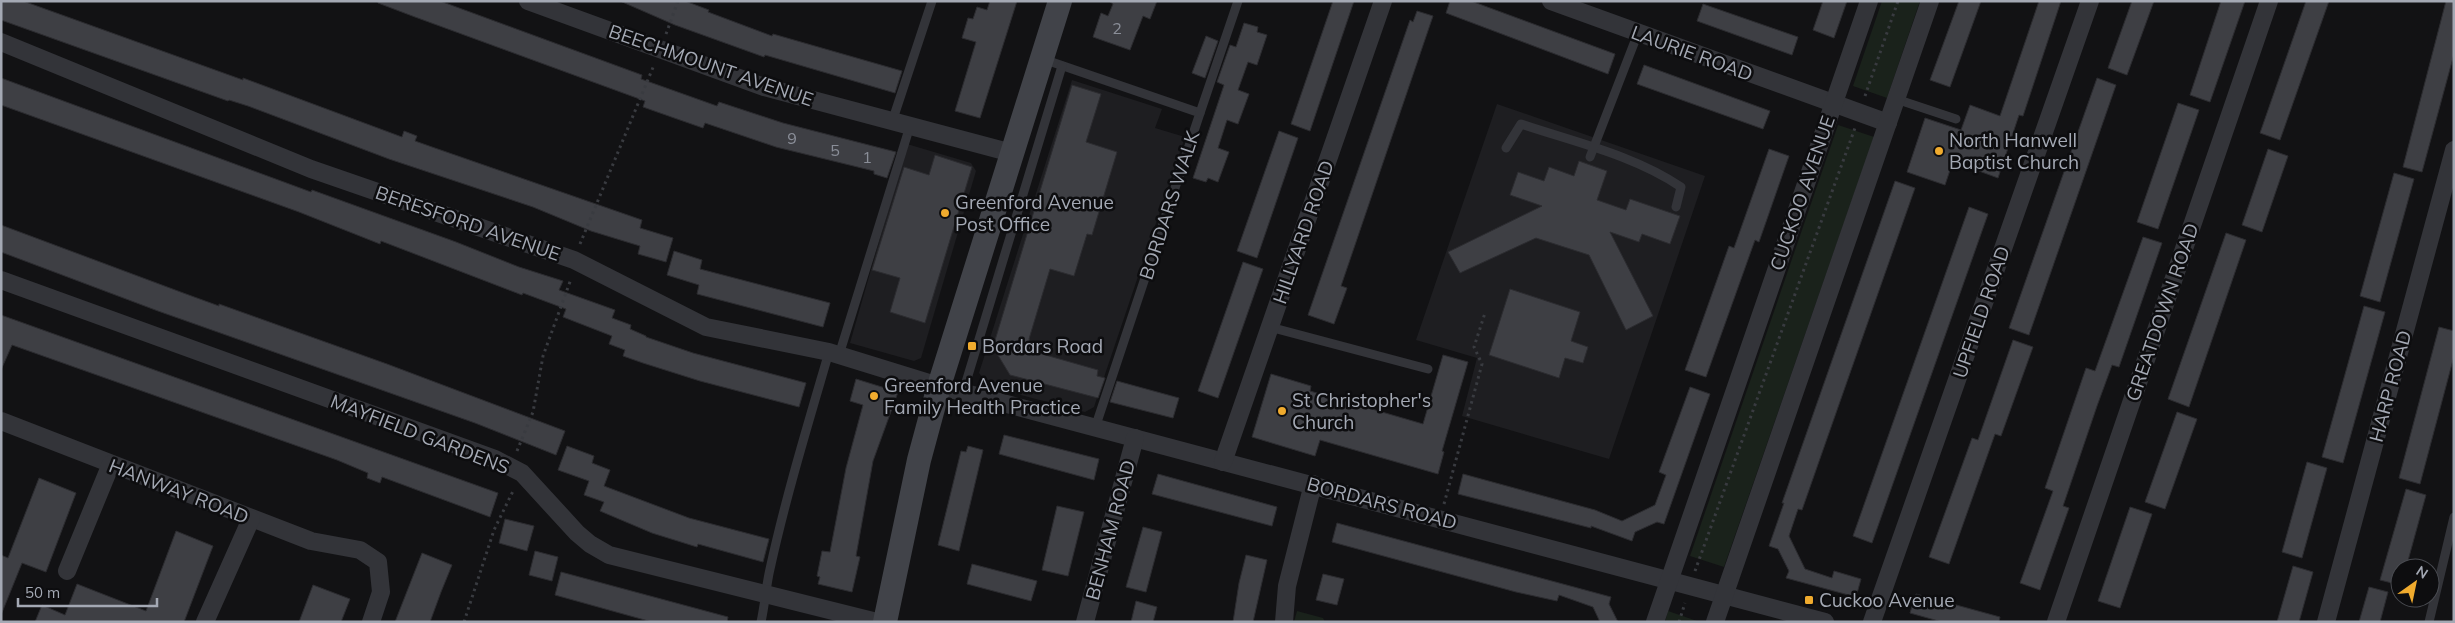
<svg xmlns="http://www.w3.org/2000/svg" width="2455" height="623" font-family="Mulish,sans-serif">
	<rect width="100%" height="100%" fill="#121214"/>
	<g fill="#1e1e21">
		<path d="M1072,80L1162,109L1155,128L1185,137L1094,407L1085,412L991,387L979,373Z"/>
		<path d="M1497,104L1705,176L1609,459L1462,416L1477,358L1416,340Z"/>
		<path d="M907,144L971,163L976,171L921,358L914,361L850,343Z"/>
	</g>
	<g fill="#1a221b">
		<path d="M1882,1H1920L1887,98L1853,86Z"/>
		<path d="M1838,125L1874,137L1724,567L1690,556Z"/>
		<path d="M1297,611L1323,618L1325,622H1294Z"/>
		<path d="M1668,611L1700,622H1665Z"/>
	</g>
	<g fill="#3e3f44" stroke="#2c2c30">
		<path d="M1,1H23L243,80V78L402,137L404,131L417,136L415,141L432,147L642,220L640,228L673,238L666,262L638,254L640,246L591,231L533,207L389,159L248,106L229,100L228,101L1,20Z"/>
		<path d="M378,1H440L642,75L641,79L717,106L719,102L783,123L896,152L887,178L874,174V171L776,147L705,123L703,128L680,120L643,107L645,101L415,17L378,3Z"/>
		<path d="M620,1H685L709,10L708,12L772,36L773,34L902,71L895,93L765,55L764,57L675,25Z"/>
		<path d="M990,1H1017L980,118L955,111L976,42L962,38L968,18L973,19L977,7L987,10Z"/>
		<path d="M1109,1H1157L1150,19L1143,16L1130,50L1093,37L1101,13L1108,16L1113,4Z"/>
		<path d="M1333,1H1354L1310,131L1291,124Z"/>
		<path d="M1450,1H1471L1615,54L1608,74L1446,13Z"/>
		<path d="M1823,1H1847L1834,38L1813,30Z"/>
		<path d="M1959,1H1981L1950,87L1930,80Z"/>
		<path d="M2039,1H2061L2023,116L2019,115L1998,178L1979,171L1980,167L1954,158L1945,185L1907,172L1925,118L1961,130L1970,105L2000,116Z"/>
		<path d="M2132,1H2154L2127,75L2108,68Z"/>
		<path d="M2221,1H2245L2210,102L2190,95Z"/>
		<path d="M2306,1H2329L2280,140L2260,133Z"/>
		<path d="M2446,1H2454V54L2422,172L2403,167Z"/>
		<path d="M1703,4L1798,37L1792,55L1697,21Z"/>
		<path d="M1417,11L1433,16L1341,286L1347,288L1334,324L1308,315L1410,20L1413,22Z"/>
		<path d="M1244,23L1258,27L1257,32L1267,35L1257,65L1248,62L1238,90L1249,94L1238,124L1227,120L1218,148L1229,152L1218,182L1208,178L1206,182L1193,178L1224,85L1217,82L1230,45L1236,47Z"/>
		<path d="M1206,36L1218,41L1205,78L1192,73Z"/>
		<path d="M1644,65L1770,111L1763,129L1637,84Z"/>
		<path d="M1,78L311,192L312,190L456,242L519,267L563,281L559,290L615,310L612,318L631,325L630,329L646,336V337L693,353L806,383L799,407L700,381L643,363L623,356L625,350L609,344L612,336L563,317L566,309L523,293L522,295L381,241L380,244L299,212L1,105Z"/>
		<path d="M2097,78L2116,85L2029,335L2009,328Z"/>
		<path d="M1072,85L1101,94L1086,142L1117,152L1092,235L1087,234L1074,276L1050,269L1029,339L1035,352L1098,370L1097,376L1105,378L1098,398L1010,375L993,347Z"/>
		<path d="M2178,103L2199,110L2158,229L2137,222Z"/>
		<path d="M1279,131L1298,138L1257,258L1237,251Z"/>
		<path d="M1769,149L1789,156L1759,242L1755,240L1706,377L1685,370L1729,246L1734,248Z"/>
		<path d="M2268,149L2288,156L2262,232L2242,225Z"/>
		<path d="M935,155L972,167L925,323L890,312L900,278L872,270L904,167L929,175Z"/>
		<path d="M1579,161L1607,171L1597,200L1626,210L1630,199L1680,216L1670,244L1642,234L1639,242L1610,232L1653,316L1626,330L1589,255L1536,238L1460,273L1448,252L1542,206L1510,195L1518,172L1544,181L1549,167L1574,176Z"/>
		<path d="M2394,173L2414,179L2380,302L2360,296Z"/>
		<path d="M1895,181L1915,188L1823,450L1802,510L1798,509L1789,536L1805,569L1832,578L1834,571L1861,579L1856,597L1786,578L1789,571L1778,549L1769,546L1784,503H1782Z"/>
		<path d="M1969,207L1988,214L1872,543L1853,536Z"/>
		<path d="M1,225L186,294L219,306V304L387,364L565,431L556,455L475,423L158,311L1,252Z"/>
		<path d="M2226,233L2246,240L2189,407L2168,399Z"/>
		<path d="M2143,237L2162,243L2119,367L2112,365L2097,406L2063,506L2069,508L2040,590L2020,583L2053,491L2045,488L2086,368L2095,371Z"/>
		<path d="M674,251L702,260L700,269L830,303L823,327L697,294L699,285L667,275Z"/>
		<path d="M1243,262L1263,269L1218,398L1198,391Z"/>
		<path d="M1510,289L1580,312L1571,341L1588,347L1583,363L1565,358L1559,378L1489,355Z"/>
		<path d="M2364,306L2385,312L2343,463L2322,457Z"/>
		<path d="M1,315L498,493L490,517L382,477L380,483L367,478L368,473L337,460L12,345L1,370Z"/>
		<path d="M2439,327L2454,331V356L2420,484L2399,478Z"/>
		<path d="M2013,340L2033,347L2001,436L1995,434L1949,564L1929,557L1972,438L1978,440Z"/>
		<path d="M1443,355L1468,362L1442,451L1444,452L1438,474L1320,440L1315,456L1252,437L1271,374L1311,386L1310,391L1423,424Z"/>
		<path d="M856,379L898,392L873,461L856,556L860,557L852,592L818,584L820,577L817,576L822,551L830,552L846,468L863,405L850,401Z"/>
		<path d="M1117,381L1179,398L1173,418L1110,402Z"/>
		<path d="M1690,387L1710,394L1664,524L1657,522L1635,532L1632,541L1591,526V528L1458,494L1463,474L1595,510L1622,521L1655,505L1666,475L1659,472Z"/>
		<path d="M2177,412L2197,419L2165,509L2145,502Z"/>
		<path d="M1004,435L1099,459L1094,480L999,454Z"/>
		<path d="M567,446L594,456L592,463L610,470L604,486L689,518L769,539L763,562L698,544L697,547L652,533L600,511L604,502L584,495L589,481L558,470Z"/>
		<path d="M968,446L983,450L959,551L938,545L961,451L966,452Z"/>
		<path d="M2307,462L2327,468L2302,558L2282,552Z"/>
		<path d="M1158,474L1277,507L1272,526L1152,494Z"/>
		<path d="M39,478L76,493L46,572L22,563L1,615V555L8,558Z"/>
		<path d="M2406,489L2426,495L2406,568H2400V585L2380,580Z"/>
		<path d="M1057,506L1084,512L1068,576L1042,570Z"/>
		<path d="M2130,507L2152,514L2120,608L2098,601Z"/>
		<path d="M505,519L534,526L527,551L499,543Z"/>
		<path d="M1337,523L1611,597L1609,604L1618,622H1600L1593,607L1559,595L1557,601L1516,592L1332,542Z"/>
		<path d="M1143,527L1162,532L1146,592L1126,587Z"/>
		<path d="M176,531L213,546L184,622H35L42,605L65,615L77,584L146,611Z"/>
		<path d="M535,551L558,557L552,581L529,575Z"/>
		<path d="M422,553L452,565L441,592L430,622H395Z"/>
		<path d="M1246,555L1267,560L1253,622H1233L1239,583Z"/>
		<path d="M972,564L1037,581L1031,601L967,584Z"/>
		<path d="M2293,566L2313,572L2299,622H2277Z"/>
		<path d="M561,572L728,617L727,622H652L555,595Z"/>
		<path d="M1323,574L1344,579L1337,605L1316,600Z"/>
		<path d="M313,585L350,599L341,622H299Z"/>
		<path d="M2369,587L2388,592L2380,622H2359Z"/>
		<path d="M1916,594L2000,617L1999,622H1942L1910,613Z"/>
		<path d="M1136,601L1157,607L1153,622H1131Z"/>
	</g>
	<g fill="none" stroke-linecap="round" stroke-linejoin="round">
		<g stroke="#393b40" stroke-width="3" stroke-dasharray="2.5 4" stroke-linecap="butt">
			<path d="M666,34L678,1"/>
			<path d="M1865,96L1898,1"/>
			<path d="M580,244L654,65"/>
			<path d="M517,451L533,412L543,356L571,279"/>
			<path d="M1444,504L1482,364L1474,347L1485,313"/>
			<path d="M1695,571L1855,128"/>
			<path d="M464,622L494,530L514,489"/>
			<path d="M1679,622L1685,603"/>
		</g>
		<g stroke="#333439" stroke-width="9">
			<path d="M1043,59L1200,113L1095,428"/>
			<path d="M1896,99L1956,119"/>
			<path d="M1200,113L1238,1"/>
			<path d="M892,122L932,1"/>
			<path d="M1506,148L1521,124C1574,142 1634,155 1681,187L1676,207"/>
			<path d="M1590,157L1638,33"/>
			<path d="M1270,327L1428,369"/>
			<path d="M839,355L910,126"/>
			<path d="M963,392L1062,66"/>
			<path d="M761,622C765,604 766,586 770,569C786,496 808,424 829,352"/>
			<path d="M2429,622L2454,517"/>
		</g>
		<g stroke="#333439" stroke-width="18">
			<path d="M528,1L764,87L1012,153"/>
			<path d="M1551,1L1888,123"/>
			<path d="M1,42L311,169L574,260L706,327L829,352L939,386L1825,622"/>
			<path d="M1,280L495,459L522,473L577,533L590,544L609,555L877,622"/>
			<path d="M1,421L311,541L360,550L378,562L381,592L371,622"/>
			<path d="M1223,462L1383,1"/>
			<path d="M67,571L111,464"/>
			<path d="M205,622L251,519"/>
			<path d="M1085,622L1135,438"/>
			<path d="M1284,622L1287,586L1313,484"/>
			<path d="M1655,622L1869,1"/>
			<path d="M1715,622L1930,1"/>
			<path d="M1872,622L2090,1"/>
			<path d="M2056,622L2269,1"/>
			<path d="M2326,622L2454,150"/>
		</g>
		<path stroke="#414349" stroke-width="24" d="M885,622L919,460L939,386L1060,1"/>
	</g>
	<g fill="#f0ab2e" stroke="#0d0d0f" stroke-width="2">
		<circle cx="1939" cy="151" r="5"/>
		<circle cx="945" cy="213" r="5"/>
		<rect x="967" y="341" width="10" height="10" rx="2.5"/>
		<circle cx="874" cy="396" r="5"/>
		<circle cx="1282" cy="411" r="5"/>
		<rect x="1804" y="595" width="10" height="10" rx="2.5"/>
	</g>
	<g text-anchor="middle" stroke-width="5" stroke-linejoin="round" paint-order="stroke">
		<g font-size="16" fill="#8a8e98">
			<text x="1117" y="34">2</text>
			<text x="792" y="144">9</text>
			<text x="835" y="156">5</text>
			<text x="867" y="163">1</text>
		</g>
		<g font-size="19" fill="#a4a9b4" stroke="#0d0d0f">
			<text transform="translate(1692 53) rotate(20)" y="7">LAURIE ROAD</text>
			<text transform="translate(711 65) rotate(19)" y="7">BEECHMOUNT AVENUE</text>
			<text transform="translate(1802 193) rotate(-71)" y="7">CUCKOO AVENUE</text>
			<text transform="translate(1169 205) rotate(-72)" y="7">BORDARS WALK</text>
			<text transform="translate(468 223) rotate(19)" y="7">BERESFORD AVENUE</text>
			<text transform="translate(1303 232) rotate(-71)" y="7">HILLYARD ROAD</text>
			<text transform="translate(1981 312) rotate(-71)" y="7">UPFIELD ROAD</text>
			<text transform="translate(2162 312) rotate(-71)" y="7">GREATDOWN ROAD</text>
			<text transform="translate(2390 386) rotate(-75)" y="7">HARP ROAD</text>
			<text transform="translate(420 434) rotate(21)" y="7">MAYFIELD GARDENS</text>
			<text transform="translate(179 491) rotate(21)" y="7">HANWAY ROAD</text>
			<text transform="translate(1382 503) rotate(15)" y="7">BORDARS ROAD</text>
			<text transform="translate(1110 530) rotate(-75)" y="7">BENHAM ROAD</text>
		</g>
		<g font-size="19" fill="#a4a9b4" stroke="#0d0d0f" text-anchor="start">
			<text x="1949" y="147">North Hanwell<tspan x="1949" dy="22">Baptist Church</tspan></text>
			<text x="955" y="209">Greenford Avenue<tspan x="955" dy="22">Post Office</tspan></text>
			<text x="982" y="353">Bordars Road</text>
			<text x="884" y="392">Greenford Avenue<tspan x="884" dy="22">Family Health Practice</tspan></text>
			<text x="1292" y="407">St Christopher's<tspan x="1292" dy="22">Church</tspan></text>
			<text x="1819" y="607">Cuckoo Avenue</text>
		</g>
	</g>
	<rect width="2455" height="623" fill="none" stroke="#a4a9b4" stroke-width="5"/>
	<g transform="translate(2415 583) rotate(33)"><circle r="24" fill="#0d0d0f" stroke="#494b51"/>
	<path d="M0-4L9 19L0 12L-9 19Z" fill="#f0ab2e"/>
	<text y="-8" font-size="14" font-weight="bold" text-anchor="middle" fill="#a4a9b4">N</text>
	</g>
	<path d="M18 598v8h139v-8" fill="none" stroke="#a4a9b4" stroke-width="2.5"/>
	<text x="25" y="598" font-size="15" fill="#a4a9b4" stroke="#0d0d0f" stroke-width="4" paint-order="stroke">50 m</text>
</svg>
